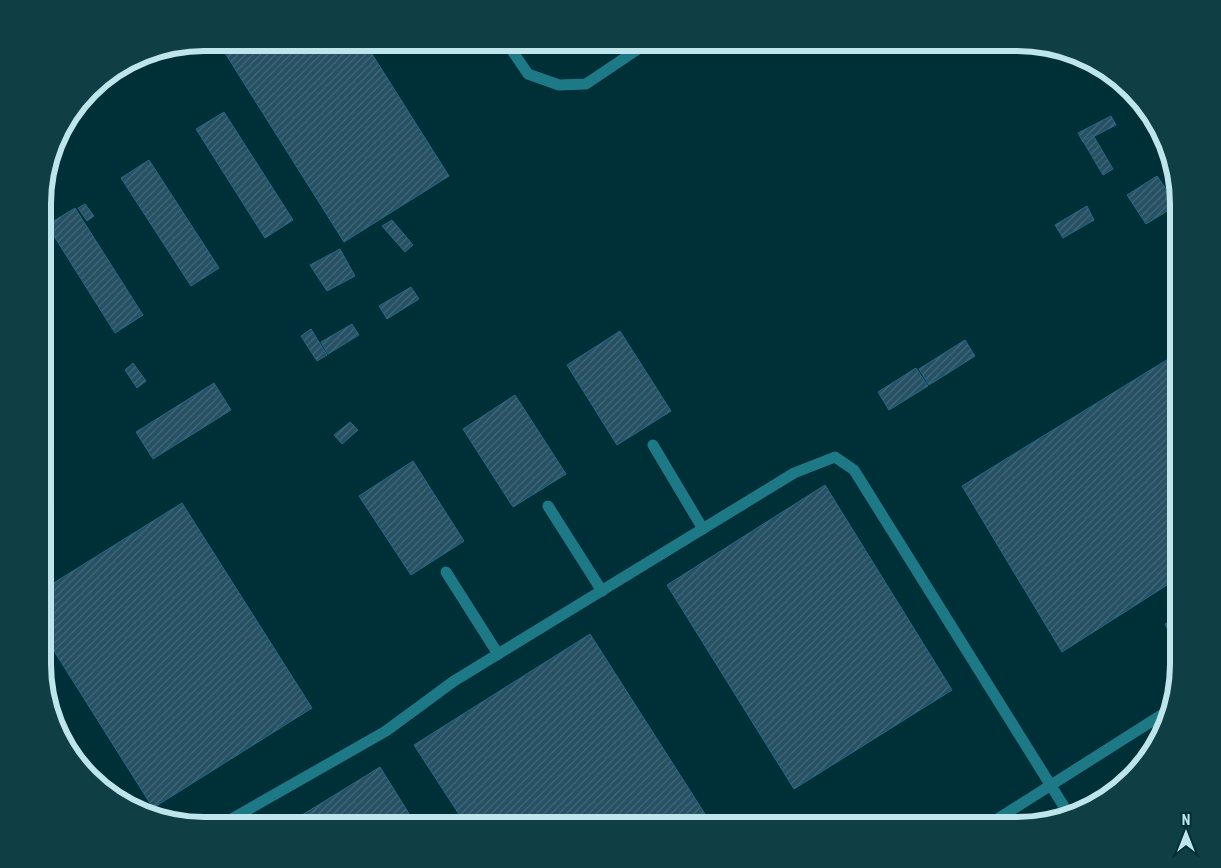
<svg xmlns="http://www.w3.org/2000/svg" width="1221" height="868" font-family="'Roboto Condensed',sans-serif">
	<defs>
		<pattern id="building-hatch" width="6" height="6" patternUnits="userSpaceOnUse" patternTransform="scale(1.25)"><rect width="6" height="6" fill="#265063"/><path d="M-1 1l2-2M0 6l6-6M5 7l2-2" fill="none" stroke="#44697a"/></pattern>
	</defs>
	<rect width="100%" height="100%" fill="#003037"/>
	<g fill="url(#building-hatch)" stroke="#236a87">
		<path d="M242,43H365L449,176L344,242L225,53Z"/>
		<path d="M224,112L293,220L265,238L196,129Z"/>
		<path d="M1111,116L1116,125L1083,142L1078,133Z"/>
		<path d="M1093,135L1113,169L1103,175L1083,141Z"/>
		<path d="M149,160L219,268L191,286L121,178Z"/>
		<path d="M1157,176L1177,205L1146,224L1127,195Z"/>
		<path d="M85,204L94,216L87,221L78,208Z"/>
		<path d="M1087,206L1094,220L1063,238L1055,225Z"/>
		<path d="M75,208L143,315L115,333L47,225Z"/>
		<path d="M392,220L413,245L405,252L382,226Z"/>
		<path d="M340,249L355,276L327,291L310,265Z"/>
		<path d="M411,287L419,299L387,319L379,306Z"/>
		<path d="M352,324L359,335L328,354L321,342Z"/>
		<path d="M311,329L327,355L317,361L301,336Z"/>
		<path d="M620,331L671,411L617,445L567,365Z"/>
		<path d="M965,340L975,356L929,385L919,369Z"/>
		<path d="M1178,353V578L1062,652L962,486Z"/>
		<path d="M133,363L146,381L137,388L125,370Z"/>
		<path d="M916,368L928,386L889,410L878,392Z"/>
		<path d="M214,383L231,410L153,459L136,432Z"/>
		<path d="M515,395L566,474L513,507L463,429Z"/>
		<path d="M350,422L358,430L342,444L334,435Z"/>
		<path d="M413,461L464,541L411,575L359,496Z"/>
		<path d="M825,485L952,690L794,789L667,585Z"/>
		<path d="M182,503L312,708L153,808L44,635V589Z"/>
		<path d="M1178,616V647L1177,648L1165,624Z"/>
		<path d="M590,634L712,825H466L414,745Z"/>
		<path d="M380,767L416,825H286Z"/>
	</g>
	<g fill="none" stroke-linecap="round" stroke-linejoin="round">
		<g stroke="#1e7986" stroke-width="11">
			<path d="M507,43L528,74L559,85L586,84L647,43"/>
			<path d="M653,445L703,529"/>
			<path d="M548,506L602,591"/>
			<path d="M446,572L498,654"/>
			<path d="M221,825L386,731L454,681L794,473L835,457L854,470L1068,813"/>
			<path d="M988,825L1171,709"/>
		</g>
	</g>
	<path d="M0 0H1221V868H0ZM204 51H1017A153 153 0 0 1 1170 204V664A153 153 0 0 1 1017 817H204A153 153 0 0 1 51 664V204A153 153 0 0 1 204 51Z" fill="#0f3e45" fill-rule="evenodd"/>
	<path fill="none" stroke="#bee5ec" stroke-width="6" d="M204 51H1017A153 153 0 0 1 1170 204V664A153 153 0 0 1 1017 817H204A153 153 0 0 1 51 664V204A153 153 0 0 1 204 51Z"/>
	<g transform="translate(1186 833)" stroke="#003037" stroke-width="4" paint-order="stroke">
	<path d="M0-4L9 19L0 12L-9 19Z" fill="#bee5ec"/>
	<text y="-8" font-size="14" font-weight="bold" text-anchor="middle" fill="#bee5ec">N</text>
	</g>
</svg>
